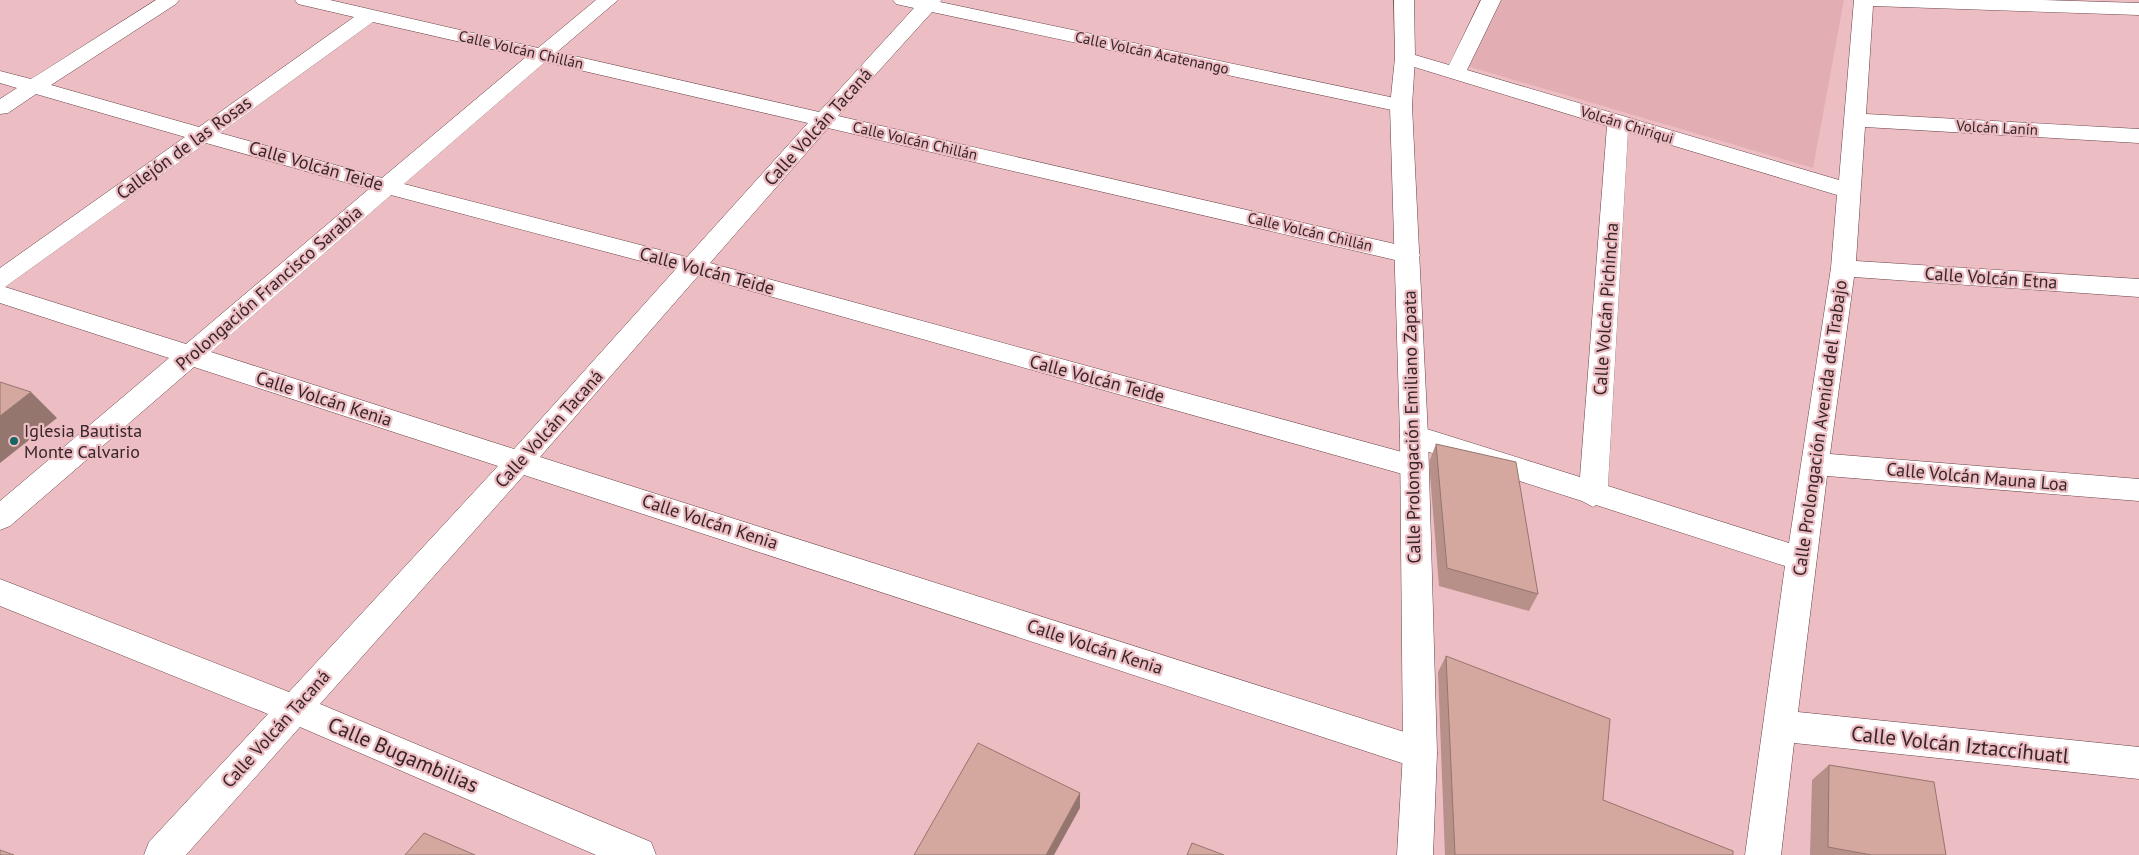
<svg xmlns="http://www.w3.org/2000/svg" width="2139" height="855" font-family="'PT Sans',sans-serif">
	<rect width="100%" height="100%" fill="#ecbdc2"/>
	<path fill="#e3aeb3" d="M1500,0H1844L1813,168L1467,66Z"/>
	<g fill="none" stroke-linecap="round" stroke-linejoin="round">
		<defs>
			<g id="street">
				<path d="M156,0H179L176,4L51,85L199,127L354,17L298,4L295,0H330L538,48L596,0H618L557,52L819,112L914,8L896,4L893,0H942L940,2L1409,101L1412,106L1409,111L1401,112L932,12L838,116L1408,247L1417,249L1420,255L1417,261L1408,263L828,128L710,263L1413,455L1423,458L1427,466L1423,474L1413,477L698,276L540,457L1420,737L1432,742L1437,753L1432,764L1420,769L524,475L320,704L651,842L656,855H596L300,727L186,855H144L149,842L268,714L0,606V579L289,692L498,466L194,367L10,526L0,530V501L169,358L0,303V268L185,137L36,94L8,113L0,114V99L17,88L0,83V71L31,79ZM373,22L526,57L382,178L220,133ZM545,62L808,123L687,257L404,184ZM206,143L369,189L186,344L5,287ZM391,195L675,270L514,449L211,352Z"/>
				<path d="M1481,0H1501L1467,70L1839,180L1854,0H2043L2139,3V15L1873,6L1866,114L2139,129V143L1865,127L1856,261L2139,279V297L1854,277L1830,454L2139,479V501L1827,476L1798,712L2139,747V779L1794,743L1781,855H1745L1785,566L1596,505L1593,507L1582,501L1404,444L1400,436L1404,428L1414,425L1580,477L1607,126L1398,62L1395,58L1398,54L1405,52L1449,65ZM1628,132L1837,195L1831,268L1789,543L1608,486Z"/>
			</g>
			<path id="secondary" d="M1394,0H1414L1415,58L1412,106L1428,436L1437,753L1433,855H1397L1403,753L1400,436L1390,106L1395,58Z"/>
		</defs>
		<use href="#street" stroke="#684247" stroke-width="1"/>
		<use href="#secondary" stroke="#684247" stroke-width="1"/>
		<use href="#street" fill="#fff" fill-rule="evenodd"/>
		<use href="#secondary" fill="#fff" fill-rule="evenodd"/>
	</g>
	<g fill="#b69089">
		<path d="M1436,444L1538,594L1529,611L1439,586L1429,462Z"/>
		<path d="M1446,656L1603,800L1733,855H1445L1438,672Z"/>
		<path d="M1829,765L1946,855H1810L1812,780Z"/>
	</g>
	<g fill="#94766f">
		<path d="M31,392L57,418L0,463V416Z"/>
		<path d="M1080,793V808L1054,855H1046Z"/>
	</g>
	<g fill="#d4a89f" stroke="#94766f">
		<path d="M0,382L31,392L0,416Z"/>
		<path d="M1436,444L1516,462L1538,594L1447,568Z"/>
		<path d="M1446,656L1610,719L1603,800L1733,851V855H1455Z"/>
		<path d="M978,743L1080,793L1046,855H914Z"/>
		<path d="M1829,765L1934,782L1946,855H1872L1828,847Z"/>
		<path d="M424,833L475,855H405Z"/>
		<path d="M1192,843L1224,855H1187Z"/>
		<path d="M0,850L14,855H0Z"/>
	</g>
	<circle fill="#176563" stroke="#ecbdc2" stroke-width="2" cx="14" cy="441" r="5"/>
	<g text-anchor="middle" stroke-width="4.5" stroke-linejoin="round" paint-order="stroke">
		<g font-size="15" fill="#372527" stroke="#ecbdc2">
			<text transform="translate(521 50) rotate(13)" y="5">Calle Volcán Chillán</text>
			<text transform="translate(1152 53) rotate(12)" y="5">Calle Volcán Acatenango</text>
			<text transform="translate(1627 125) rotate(17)" y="5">Volcán Chiriqui</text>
			<text transform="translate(1997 128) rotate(3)" y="5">Volcán Lanín</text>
			<text transform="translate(915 141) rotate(13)" y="5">Calle Volcán Chillán</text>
			<text transform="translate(1310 232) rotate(13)" y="5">Calle Volcán Chillán</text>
		</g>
		<g font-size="18" fill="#372527" stroke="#ecbdc2">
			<text transform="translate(818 127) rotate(-48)" y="6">Calle Volcán Tacaná</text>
			<text transform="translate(184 148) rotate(-36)" y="6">Callejón de las Rosas</text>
			<text transform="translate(316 166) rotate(16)" y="6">Calle Volcán Teide</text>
			<text transform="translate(707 271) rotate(15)" y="6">Calle Volcán Teide</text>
			<text transform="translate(1991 278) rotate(4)" y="6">Calle Volcán Etna</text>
			<text transform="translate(269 288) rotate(-41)" y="6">Prolongación Francisco Sarabia</text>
			<text transform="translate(1606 309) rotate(-86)" y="6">Calle Volcán Pichincha</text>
			<text transform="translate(1097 379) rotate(15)" y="6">Calle Volcán Teide</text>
			<text transform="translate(324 399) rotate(18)" y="6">Calle Volcán Kenia</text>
			<text transform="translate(1412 427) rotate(-91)" y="6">Calle Prolongación Emiliano Zapata</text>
			<text transform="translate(1820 428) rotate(-82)" y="6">Calle Prolongación Avenida del Trabajo</text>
			<text transform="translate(549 429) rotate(-48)" y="6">Calle Volcán Tacaná</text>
			<text transform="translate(1977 477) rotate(5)" y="6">Calle Volcán Mauna Loa</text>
			<text transform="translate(710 522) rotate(18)" y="6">Calle Volcán Kenia</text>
			<text transform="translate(1095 647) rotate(18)" y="6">Calle Volcán Kenia</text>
			<text transform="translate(276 729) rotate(-48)" y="6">Calle Volcán Tacaná</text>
		</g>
		<g font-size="18" fill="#372527" stroke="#ecbdc2" text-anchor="start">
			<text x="24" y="437">Iglesia Bautista<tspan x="24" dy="21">Monte Calvario</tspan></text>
		</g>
		<g font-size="21" fill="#372527" stroke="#ecbdc2">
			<text transform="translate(1960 745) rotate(6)" y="7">Calle Volcán Iztaccíhuatl</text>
			<text transform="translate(403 755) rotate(23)" y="7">Calle Bugambilias</text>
		</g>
	</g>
</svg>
